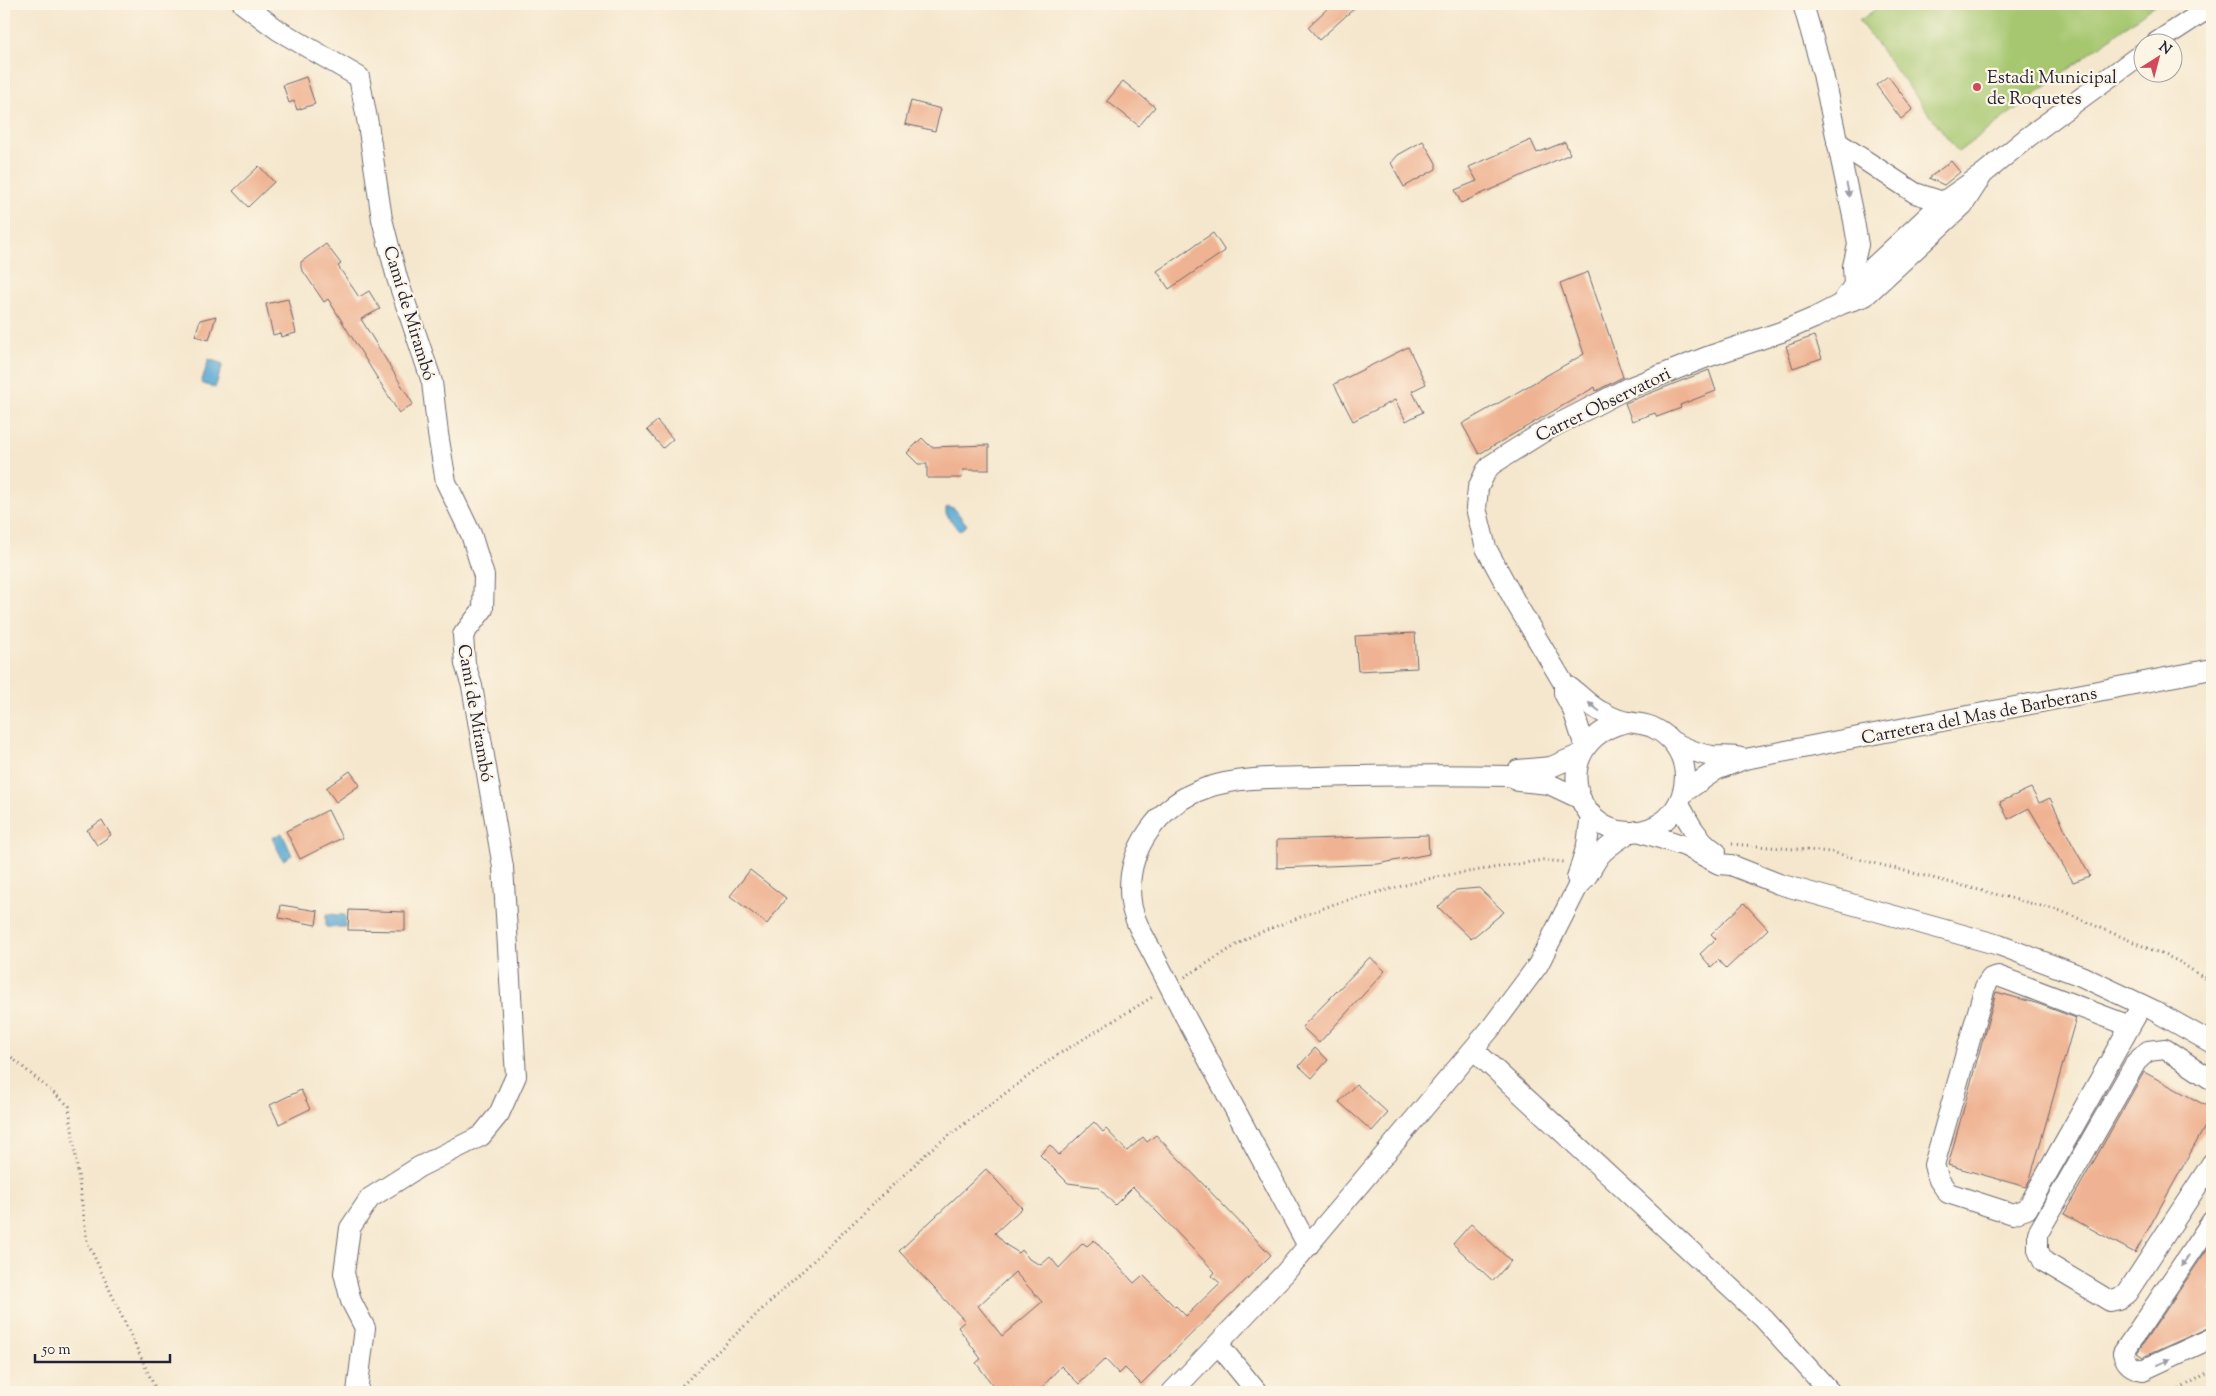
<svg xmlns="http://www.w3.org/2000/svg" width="2216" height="1396" font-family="'Sorts Mill Goudy',serif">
	<rect width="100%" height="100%" fill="#fcf5e5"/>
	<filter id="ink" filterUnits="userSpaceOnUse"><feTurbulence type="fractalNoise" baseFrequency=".02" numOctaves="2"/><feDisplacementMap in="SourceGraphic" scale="10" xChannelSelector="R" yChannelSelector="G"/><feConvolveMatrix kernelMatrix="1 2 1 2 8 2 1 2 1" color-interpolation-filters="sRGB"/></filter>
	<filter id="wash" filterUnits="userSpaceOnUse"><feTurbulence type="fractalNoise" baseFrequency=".0096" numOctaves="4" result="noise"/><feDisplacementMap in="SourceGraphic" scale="20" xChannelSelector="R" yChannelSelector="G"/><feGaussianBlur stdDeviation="1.12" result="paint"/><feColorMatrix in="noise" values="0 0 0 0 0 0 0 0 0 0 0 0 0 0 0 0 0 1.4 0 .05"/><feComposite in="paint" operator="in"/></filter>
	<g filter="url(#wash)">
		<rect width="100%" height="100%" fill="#f5e7cd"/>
		<path fill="#a6c76f" stroke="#647455" d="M1883,4H2156L1958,152L1859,21Z"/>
		<g fill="#5aa8d3" stroke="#3e6587">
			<path d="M209,359L223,364L215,388L201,383Z"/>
			<path d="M948,507L954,508L967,525L959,531L946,514V508Z"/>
			<path d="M282,833L292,855L283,860L272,838Z"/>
			<path d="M326,914L345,915V927H326Z"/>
		</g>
		<g id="blocks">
			<g fill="#efb292" fill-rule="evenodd">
				<path d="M1332,4H1359L1319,40L1308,27Z"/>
				<path d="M1888,76L1913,109L1901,119L1876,85Z"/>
				<path d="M306,77L315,104L297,110L294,101L289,103L283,85Z"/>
				<path d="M1123,81L1155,107L1139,126L1107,101Z"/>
				<path d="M911,101L941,109L935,131L905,124Z"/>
				<path d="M1531,140L1537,153L1565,142L1570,154L1461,203L1455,190L1477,181L1469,167Z"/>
				<path d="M1423,141L1436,163V169L1404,187L1391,163L1398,155Z"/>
				<path d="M1951,161L1960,172L1944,185L1929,178Z"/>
				<path d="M259,166L274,182L248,207L233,191Z"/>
				<path d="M1213,233L1225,251L1169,289L1157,271Z"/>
				<path d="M326,244L341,264L338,266L359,297L369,291L380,309L361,319L413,404L399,413L328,299L324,302L301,268V262Z"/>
				<path d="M1588,272L1623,377L1596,391L1595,387L1479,454L1462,424L1584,354L1560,283Z"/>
				<path d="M288,299L296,333L281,337L280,333L273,335L266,304Z"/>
				<path d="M216,316L209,340L195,336L200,320Z"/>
				<path d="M1814,336L1822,358L1793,368L1786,346Z"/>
				<path d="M1408,347L1426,384L1412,391L1423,412L1406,421L1395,400L1353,421L1334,384Z"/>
				<path d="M1709,370L1716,391L1680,405L1681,408L1657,417L1655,413L1632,421L1625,403Z"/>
				<path d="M657,421L673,439L663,448L647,430Z"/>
				<path d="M922,438L931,447L989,445V470H963L962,478H927V464H918L907,453Z"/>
				<path d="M1415,633L1417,668L1358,671L1355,636Z"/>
				<path d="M350,771L360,785L336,802L326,788Z"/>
				<path d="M2031,788L2039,803L2050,798L2069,838L2090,876L2073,882L2029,808L2008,819L2000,802Z"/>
				<path d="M328,810L342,838L300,859L286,831Z"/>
				<path d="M102,820L111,835L97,845L87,830Z"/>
				<path d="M1428,835L1429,854L1378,864L1277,868V840Z"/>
				<path d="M750,870L786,898L767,924L730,896Z"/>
				<path d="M1479,888L1504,912L1471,939L1438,907L1456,890Z"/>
				<path d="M1744,903L1768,929L1726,969L1718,960L1711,967L1700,954L1716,939L1711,934Z"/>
				<path d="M281,905L318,911L316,925L279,918Z"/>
				<path d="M349,910L405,912V931L348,930Z"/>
				<path d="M1370,957L1385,971L1319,1043L1302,1027Z"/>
				<path d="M1996,992L2039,1004L2076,1018L2030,1179L2026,1187L1948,1165Z"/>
				<path d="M1315,1048L1328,1060L1312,1078L1299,1066Z"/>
				<path d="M2144,1072L2212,1109V1114L2135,1253L2064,1214Z"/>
				<path d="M1356,1084L1388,1113L1372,1131L1339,1102Z"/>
				<path d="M301,1090L310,1109L279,1124L270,1105Z"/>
				<path d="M1094,1122L1103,1132L1106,1129L1127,1151L1143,1137L1147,1142L1156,1135L1271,1255L1141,1384L1125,1368L1119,1374L1105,1359L1079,1384L1061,1366L1038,1392H1014L1007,1385L998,1392L976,1363L981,1359L958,1327L965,1321L899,1251L986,1169L1022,1208L995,1233L1006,1245L1019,1253L1022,1250L1029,1259L1041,1265L1050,1257L1059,1268L1083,1243L1087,1246L1094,1240L1134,1283L1143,1275L1175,1307L1176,1306L1186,1316L1220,1283L1212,1276L1215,1272L1133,1187L1115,1205L1098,1187L1068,1183L1040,1155L1050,1145L1059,1155ZM1015,1272L1042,1302L1002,1336L978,1306Z"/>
				<path d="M1471,1224L1511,1261L1493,1281L1453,1244Z"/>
				<path d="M2212,1242V1326L2143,1357L2137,1353Z"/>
			</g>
		</g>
	</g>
	<g filter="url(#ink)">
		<use href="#blocks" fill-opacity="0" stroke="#6c676e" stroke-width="1"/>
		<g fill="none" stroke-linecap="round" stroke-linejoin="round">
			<defs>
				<g id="minor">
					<path d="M243,4L278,30L359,77L368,124L382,219L397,278L432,382L438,434L446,482L471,534L484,576L483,609L463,635L465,664L472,686L503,867L516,1076L499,1114L481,1136L419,1167L370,1198L350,1228L344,1273L351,1301L365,1328L357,1392"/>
					<path d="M1803,4L1823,74L1854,221L1858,245L1853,266L1854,285"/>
					<path d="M2157,42L2212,6"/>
					<path d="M1837,142L1915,193L1943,202"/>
					<path d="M1841,304L1854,285L1943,202L1983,174L2028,137L2144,52"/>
					<path d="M1564,684L1517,605L1486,548L1476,508L1478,488L1486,471L1491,465L1508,454L1543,432L1628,388L1707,357L1781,332L1814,318L1841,304L1865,296L1963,205L1983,174"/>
					<path d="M1564,684C1579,692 1588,706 1604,713C1611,717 1620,721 1629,722C1638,724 1646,724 1654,728C1691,746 1695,794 1665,820C1656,827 1644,831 1633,832C1569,835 1549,738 1628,722"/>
					<path d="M1564,684V693L1573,710L1585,747"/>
					<path d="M1673,742C1685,748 1698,754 1712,756C1722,757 1731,755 1741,758"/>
					<path d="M1518,770L1551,767L1581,754"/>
					<path d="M1683,793L1716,770L1745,759L2212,669"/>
					<path d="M1679,803C1689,824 1697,839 1716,852"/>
					<path d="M1638,831L1685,846L1719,864L1731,865L1779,884L1999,945L2081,976L2153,1010L2212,1043"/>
					<path d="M1577,878L1587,845L1591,814"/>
					<path d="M1151,950C1143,935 1133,919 1131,902C1124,851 1159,804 1206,788C1241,776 1282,778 1318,777C1383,775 1447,775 1512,776L1518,781L1549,784L1581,799"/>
					<path d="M1185,1016L1308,1246"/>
					<path d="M2130,1026L1998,976L1991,978L1985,987L1934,1165L1939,1180L1948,1193L2013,1214L2027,1209L2130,1026L2142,1005"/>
					<path d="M1474,1050L1764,1319L1830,1392"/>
					<path d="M2212,1080L2165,1049L2148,1051L2136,1062L2038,1233V1250L2043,1261L2110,1301L2119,1299L2127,1293L2212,1163"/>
					<path d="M2212,1221L2123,1353C2126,1364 2132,1368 2143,1370L2212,1338"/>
					<path d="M1218,1344L1257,1392"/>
					<path d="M1172,1392L1285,1273L1491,1028L1538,965L1578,886C1589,878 1592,864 1601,854C1609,845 1620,839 1630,832"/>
				</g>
			</defs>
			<use href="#minor" stroke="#6c676e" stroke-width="22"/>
			<g stroke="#6c676e" stroke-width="3" stroke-dasharray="1 4" stroke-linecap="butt">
				<path d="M1732,844L1831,852L2061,911L2178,961L2212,983"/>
				<path d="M1185,977L1251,936L1337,903L1436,877L1543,860L1564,862"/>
				<path d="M4,1051L69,1106L87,1241L157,1392"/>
				<path d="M675,1392L931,1149L1054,1057L1154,996"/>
				<path d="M2175,1392L2212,1370"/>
			</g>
			<use href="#minor" stroke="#fff" stroke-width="20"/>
			<defs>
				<path id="minor-bridge" d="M1151,950L1185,1016"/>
			</defs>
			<use href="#minor-bridge" stroke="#6c676e" stroke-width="22" stroke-linecap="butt"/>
			<use href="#minor-bridge" stroke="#fff" stroke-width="20"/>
		</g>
		<defs><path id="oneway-solid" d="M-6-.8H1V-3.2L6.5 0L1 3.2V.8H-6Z" transform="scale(1.25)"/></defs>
		<g fill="#9c9ca7">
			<use href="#oneway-solid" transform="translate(1848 190) rotate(78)"/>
			<use href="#oneway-solid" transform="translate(1594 707) rotate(-143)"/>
			<use href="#oneway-solid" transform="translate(2185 1261) rotate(124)"/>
			<use href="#oneway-solid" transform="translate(2164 1362) rotate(-26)"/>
		</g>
	</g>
	<circle fill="#d1495b" stroke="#fcf5e5" stroke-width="2" cx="1977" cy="87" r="5"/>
	<g text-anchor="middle" stroke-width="4.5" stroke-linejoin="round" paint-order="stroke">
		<g font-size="18" fill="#22223b" stroke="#fcf5e5" text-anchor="start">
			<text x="1987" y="83">Estadi Municipal<tspan x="1987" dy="21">de Roquetes</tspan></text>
		</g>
		<g font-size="18" fill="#22223b" stroke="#fcf5e5">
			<text transform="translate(410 313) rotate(73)" y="6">Camí de Mirambó</text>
			<text transform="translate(1603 404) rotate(-26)" y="6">Carrer Observatori</text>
			<text transform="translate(476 713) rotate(80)" y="6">Camí de Mirambó</text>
			<text transform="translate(1979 715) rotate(-11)" y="6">Carretera del Mas de Barberans</text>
		</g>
	</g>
	<rect width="2216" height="1396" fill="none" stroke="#fcf5e5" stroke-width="20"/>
	<g transform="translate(2158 58) rotate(36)"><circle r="24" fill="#fcf5e5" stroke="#a5a1a1"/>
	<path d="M0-4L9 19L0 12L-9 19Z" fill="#d1495b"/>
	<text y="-8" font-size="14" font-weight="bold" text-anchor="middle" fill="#22223b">N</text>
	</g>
	<path d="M35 1354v8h135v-8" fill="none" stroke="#22223b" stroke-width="2.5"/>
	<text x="42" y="1354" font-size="15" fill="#22223b" stroke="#fcf5e5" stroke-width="4" paint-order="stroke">50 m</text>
</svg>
